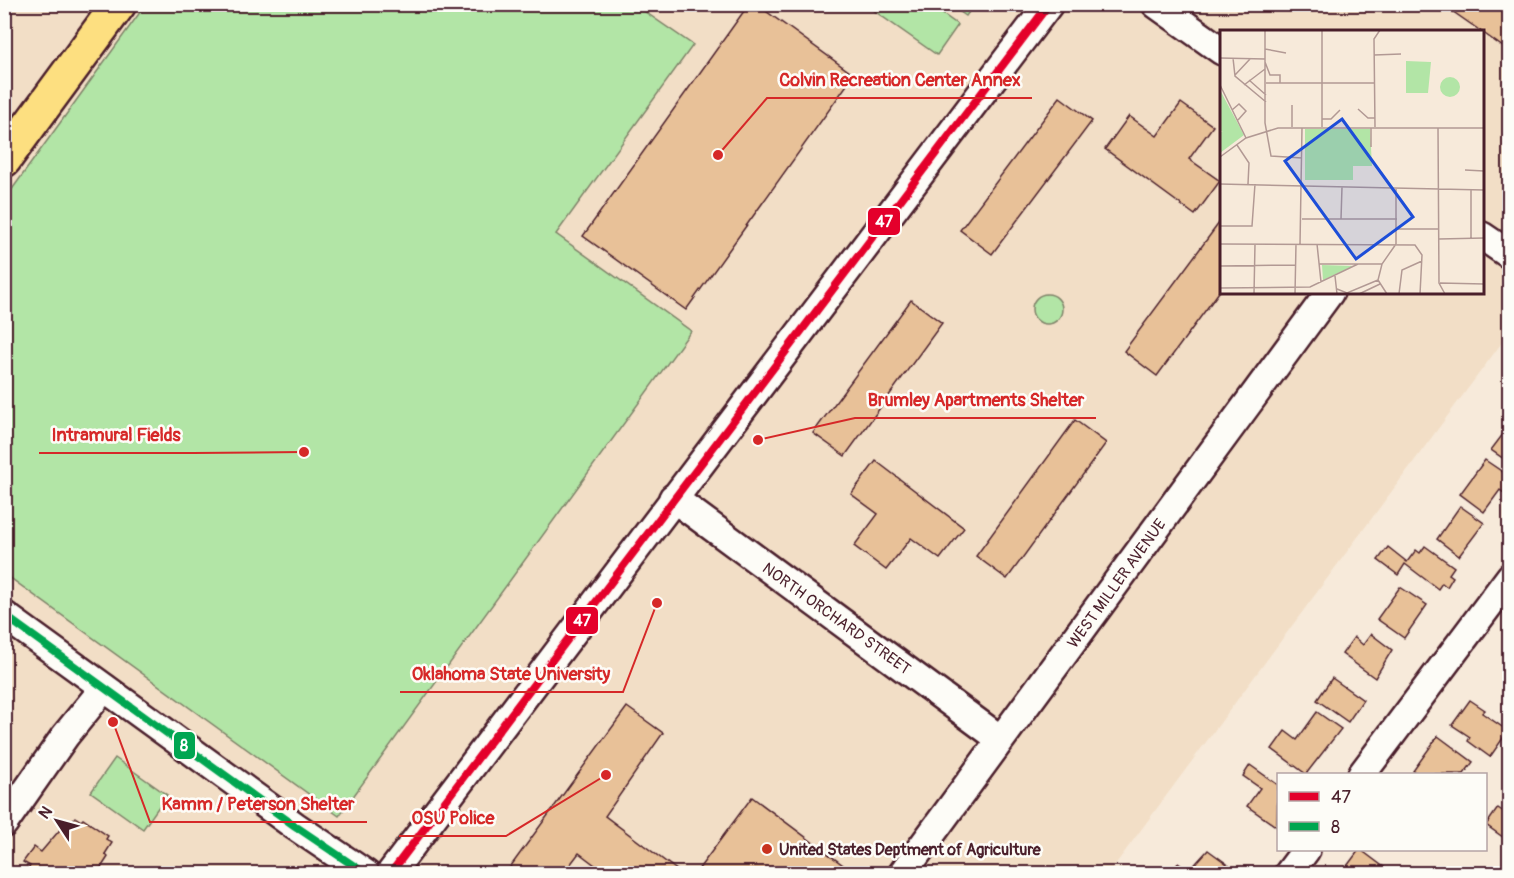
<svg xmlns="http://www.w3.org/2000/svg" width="1514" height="878" font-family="Pangolin,sans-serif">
	<rect width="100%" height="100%" fill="#f7eada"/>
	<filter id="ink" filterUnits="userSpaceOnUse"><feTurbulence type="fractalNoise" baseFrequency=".0167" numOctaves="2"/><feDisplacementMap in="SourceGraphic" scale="12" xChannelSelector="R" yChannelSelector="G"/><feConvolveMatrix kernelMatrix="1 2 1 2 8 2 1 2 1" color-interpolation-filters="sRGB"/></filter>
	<g filter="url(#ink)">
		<path fill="#f2dec6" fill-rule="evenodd" d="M5,5H1509V333L1109,873L5,874ZM1222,32H1482V292H1222Z"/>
		<g fill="#b2e5a6" stroke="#7e8268" stroke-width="1.5">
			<path d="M146,4L635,5L693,45L556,234L691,331L339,816L5,574V199Z"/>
			<path d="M877,5H930L958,25L937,55L873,10Z"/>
			<path d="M950,5H974L966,16Z"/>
			<circle cx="1047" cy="309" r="15"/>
			<path d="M115,758L167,795L143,829L91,792Z"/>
		</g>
		<g fill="#e8c198" stroke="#4a1f2b" stroke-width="1.5">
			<path d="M749,4H756L854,75L686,310L583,236Z"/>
			<path d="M1442,4H1510V52L1482,32Z"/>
			<path d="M1060,97L1092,121L992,254L960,230Z"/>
			<path d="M1181,103L1213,126L1189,159L1220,181L1195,215L1105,149L1129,116L1157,136Z"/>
			<path d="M1222,219V288L1157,376L1124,351Z"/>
			<path d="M911,300L942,323L845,456L813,433Z"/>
			<path d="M1075,420L1106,443L1007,579L976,556Z"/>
			<path d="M1510,425V463L1491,450Z"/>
			<path d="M1485,460L1510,477V489L1506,495L1500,490L1484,512L1460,494Z"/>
			<path d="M876,461L964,528L940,559L911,538L886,570L854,546L878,514L851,494Z"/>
			<path d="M1460,506L1484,523L1459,556L1437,539Z"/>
			<path d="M1425,546L1454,567L1449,574L1453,577L1447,587L1442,583L1438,589L1405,564L1398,575L1378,560L1388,547L1407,562L1416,550L1420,553Z"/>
			<path d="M1400,587L1427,605L1404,638L1377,619Z"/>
			<path d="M1371,634L1392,650L1375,678L1342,654L1354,637L1363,645Z"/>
			<path d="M1332,678L1363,700L1348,722L1317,700Z"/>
			<path d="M1470,700L1485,710L1482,713L1508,731L1490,757L1468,741L1470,737L1452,725Z"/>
			<path d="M627,707L663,733L605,816L682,874H607L579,853L563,874H505Z"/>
			<path d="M1317,712L1341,729L1306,774L1272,749L1285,731L1297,740Z"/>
			<path d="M1438,736L1473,762L1464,774H1418L1413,771Z"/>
			<path d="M1250,765L1278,785L1277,827L1247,806L1260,788L1243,776Z"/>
			<path d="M752,797L847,868L843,874H695Z"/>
			<path d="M1498,808L1510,816L1507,840L1486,825Z"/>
			<path d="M75,817L81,821L83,819L108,836L106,839L112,843L105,854L108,857L97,874H25L30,866L23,862L34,847L41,852L64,825L68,828Z"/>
			<path d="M1208,850L1234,869L1231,874H1193L1189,871Z"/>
			<path d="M1359,850H1361L1393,874H1341Z"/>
			<path d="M1509,860L1510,874H1498Z"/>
			<path d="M1178,863L1189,871L1193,874H1171Z"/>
		</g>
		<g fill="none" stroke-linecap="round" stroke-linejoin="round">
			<defs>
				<g id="minor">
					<path d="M1156,4L1222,51"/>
					<path d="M1482,236L1510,255"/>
					<path d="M673,498L1000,739"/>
					<path d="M4,615L295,826L366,874"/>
					<path d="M1362,774L1510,577"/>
					<path d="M4,823L65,736L104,688"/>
					<path d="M390,874L1049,4"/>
					<path d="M902,874L1330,292"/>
					<path d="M1288,874L1306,850"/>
				</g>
				<path id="major" d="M4,160L119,4"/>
			</defs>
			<use href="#minor" stroke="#4a1f2b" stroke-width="32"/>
			<use href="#major" stroke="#4a1f2b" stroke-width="38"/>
			<use href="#minor" stroke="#fdfcf7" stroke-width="27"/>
			<use href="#major" stroke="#fddf80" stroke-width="33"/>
			<defs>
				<path id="bus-1" d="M390,874L1049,4"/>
				<path id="bus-2" d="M4,615L295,826L366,874"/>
			</defs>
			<use href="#bus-1" stroke="#fdfcf7" stroke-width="12"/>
			<use href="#bus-2" stroke="#fdfcf7" stroke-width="12"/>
			<use href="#bus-1" stroke="#e4002b" stroke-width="8"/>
			<use href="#bus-2" stroke="#00a651" stroke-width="8"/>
		</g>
	</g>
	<circle fill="#c8321e" stroke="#fdfcf7" stroke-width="2" cx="767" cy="849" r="6"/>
	<g text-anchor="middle" stroke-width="5" stroke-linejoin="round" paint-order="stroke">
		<g font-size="16" fill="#4a1f2b" stroke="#fdfcf7">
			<text transform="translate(1116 583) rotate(-54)" y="6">WEST MILLER AVENUE</text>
			<text transform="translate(837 618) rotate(36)" y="6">NORTH ORCHARD STREET</text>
		</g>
		<g font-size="16" font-weight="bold" fill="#4a1f2b" stroke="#fdfcf7" text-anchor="start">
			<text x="779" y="855">United States Deptment of Agriculture</text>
		</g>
	</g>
	<g transform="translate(1220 30)">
		<rect width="264" height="264" fill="#f7eada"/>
		<path d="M186,31L211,32L208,63H186ZM220 57a10 10 0 1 1 20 0a10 10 0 1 1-20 0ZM0,60L24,105L0,123V102L3,101H0ZM85,99H150L152,136H133V150H85ZM102,235L133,236L103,250Z" fill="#b2e5a6"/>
		<path fill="none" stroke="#b29994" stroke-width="1.5" d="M45,0V93L51,126L82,128M102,0V97M45,19L66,23M154,25L181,24M0,28L45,29M13,28L15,46L46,72M45,32L50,45H60V53M15,45L30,29M29,50L46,65M46,53H155M0,55L26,108M24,55L45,39M138,79L148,88H155M12,80L19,74L26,81L18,90M102,89H111L120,80M72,97V75M155,97L154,9L160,0M151,98V117M218,98L219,253L225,264M17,115L29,133L28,154M0,127L26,108L58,98H264M245,140L264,141M0,154L264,160M176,158V214M82,189H177M121,189L122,157M0,196H32L35,154M177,199H219M251,208V160M219,209L264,208M0,214L195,215L202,225L200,264M80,214L82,98M97,214L101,252M99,234H162M0,236L75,235M115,246L117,264M220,253L264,254M0,258L90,257L138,234M117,259L127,263L158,250M34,264L35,214M75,264L76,214M139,264L160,254M167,264L158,250L162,234L176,214M179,264L182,240L202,231"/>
		<path fill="#1d4ed8" fill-opacity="0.15" stroke="#1d4ed8" stroke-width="3" d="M122,89L193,187L136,229L65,131Z"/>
		<rect width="264" height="264" fill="none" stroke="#4a1f2b" stroke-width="3"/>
	</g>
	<path fill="none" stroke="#d62828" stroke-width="2" d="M718 155L767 98H1032M758 440L855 418H1096M304 452L193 453H39M657 603L623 692H400M113 722L150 822H367M606 775L506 836H399"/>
	<g fill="#d62828" stroke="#fdfcf7" stroke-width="2">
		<circle cx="718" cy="155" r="6"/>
		<circle cx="758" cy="440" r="6"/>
		<circle cx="304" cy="452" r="6"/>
		<circle cx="657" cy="603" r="6"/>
		<circle cx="113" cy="722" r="6"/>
		<circle cx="606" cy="775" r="6"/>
	</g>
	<g font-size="18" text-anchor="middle" font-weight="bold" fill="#d62828" stroke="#fdfcf7" stroke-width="5" stroke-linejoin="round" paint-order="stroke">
		<text x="900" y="86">Colvin Recreation Center Annex</text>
		<text x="976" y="406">Brumley Apartments Shelter</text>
		<text x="116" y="441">Intramural Fields</text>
		<text x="511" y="680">Oklahoma State University</text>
		<text x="258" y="810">Kamm / Peterson Shelter</text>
		<text x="453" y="824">OSU Police</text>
	</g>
	<g stroke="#fdfcf7" stroke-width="2">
		<rect x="867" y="207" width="34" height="29" rx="6" fill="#e4002b"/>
		<rect x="565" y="606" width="34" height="29" rx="6" fill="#e4002b"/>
		<rect x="173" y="731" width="23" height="29" rx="6" fill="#00a651"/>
	</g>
	<g font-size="16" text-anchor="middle" font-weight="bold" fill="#fff">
		<text x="884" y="227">47</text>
		<text x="582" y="626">47</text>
		<text x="184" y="751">8</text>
	</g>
	<rect width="1514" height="878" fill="none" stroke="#fdfcf7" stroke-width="24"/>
	<rect x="12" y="12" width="1490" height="854" fill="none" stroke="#4a1f2b" stroke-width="2" filter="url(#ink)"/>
	<rect x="1277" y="773" width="210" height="78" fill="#fdfcf7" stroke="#b5a4a5" stroke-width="1.5"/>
	<rect x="1289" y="792" width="30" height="9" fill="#e4002b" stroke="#b5a4a5" stroke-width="1.5"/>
	<text x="1331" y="803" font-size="18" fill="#4a1f2b">47</text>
	<rect x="1289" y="822" width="30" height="9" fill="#00a651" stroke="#b5a4a5" stroke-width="1.5"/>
	<text x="1331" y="833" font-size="18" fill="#4a1f2b">8</text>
	<g transform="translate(57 821) rotate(306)" stroke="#fdfcf7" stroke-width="4.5" paint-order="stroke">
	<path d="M0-4.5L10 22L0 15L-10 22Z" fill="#4a1f2b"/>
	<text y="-9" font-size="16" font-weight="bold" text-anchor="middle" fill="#4a1f2b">N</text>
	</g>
</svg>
